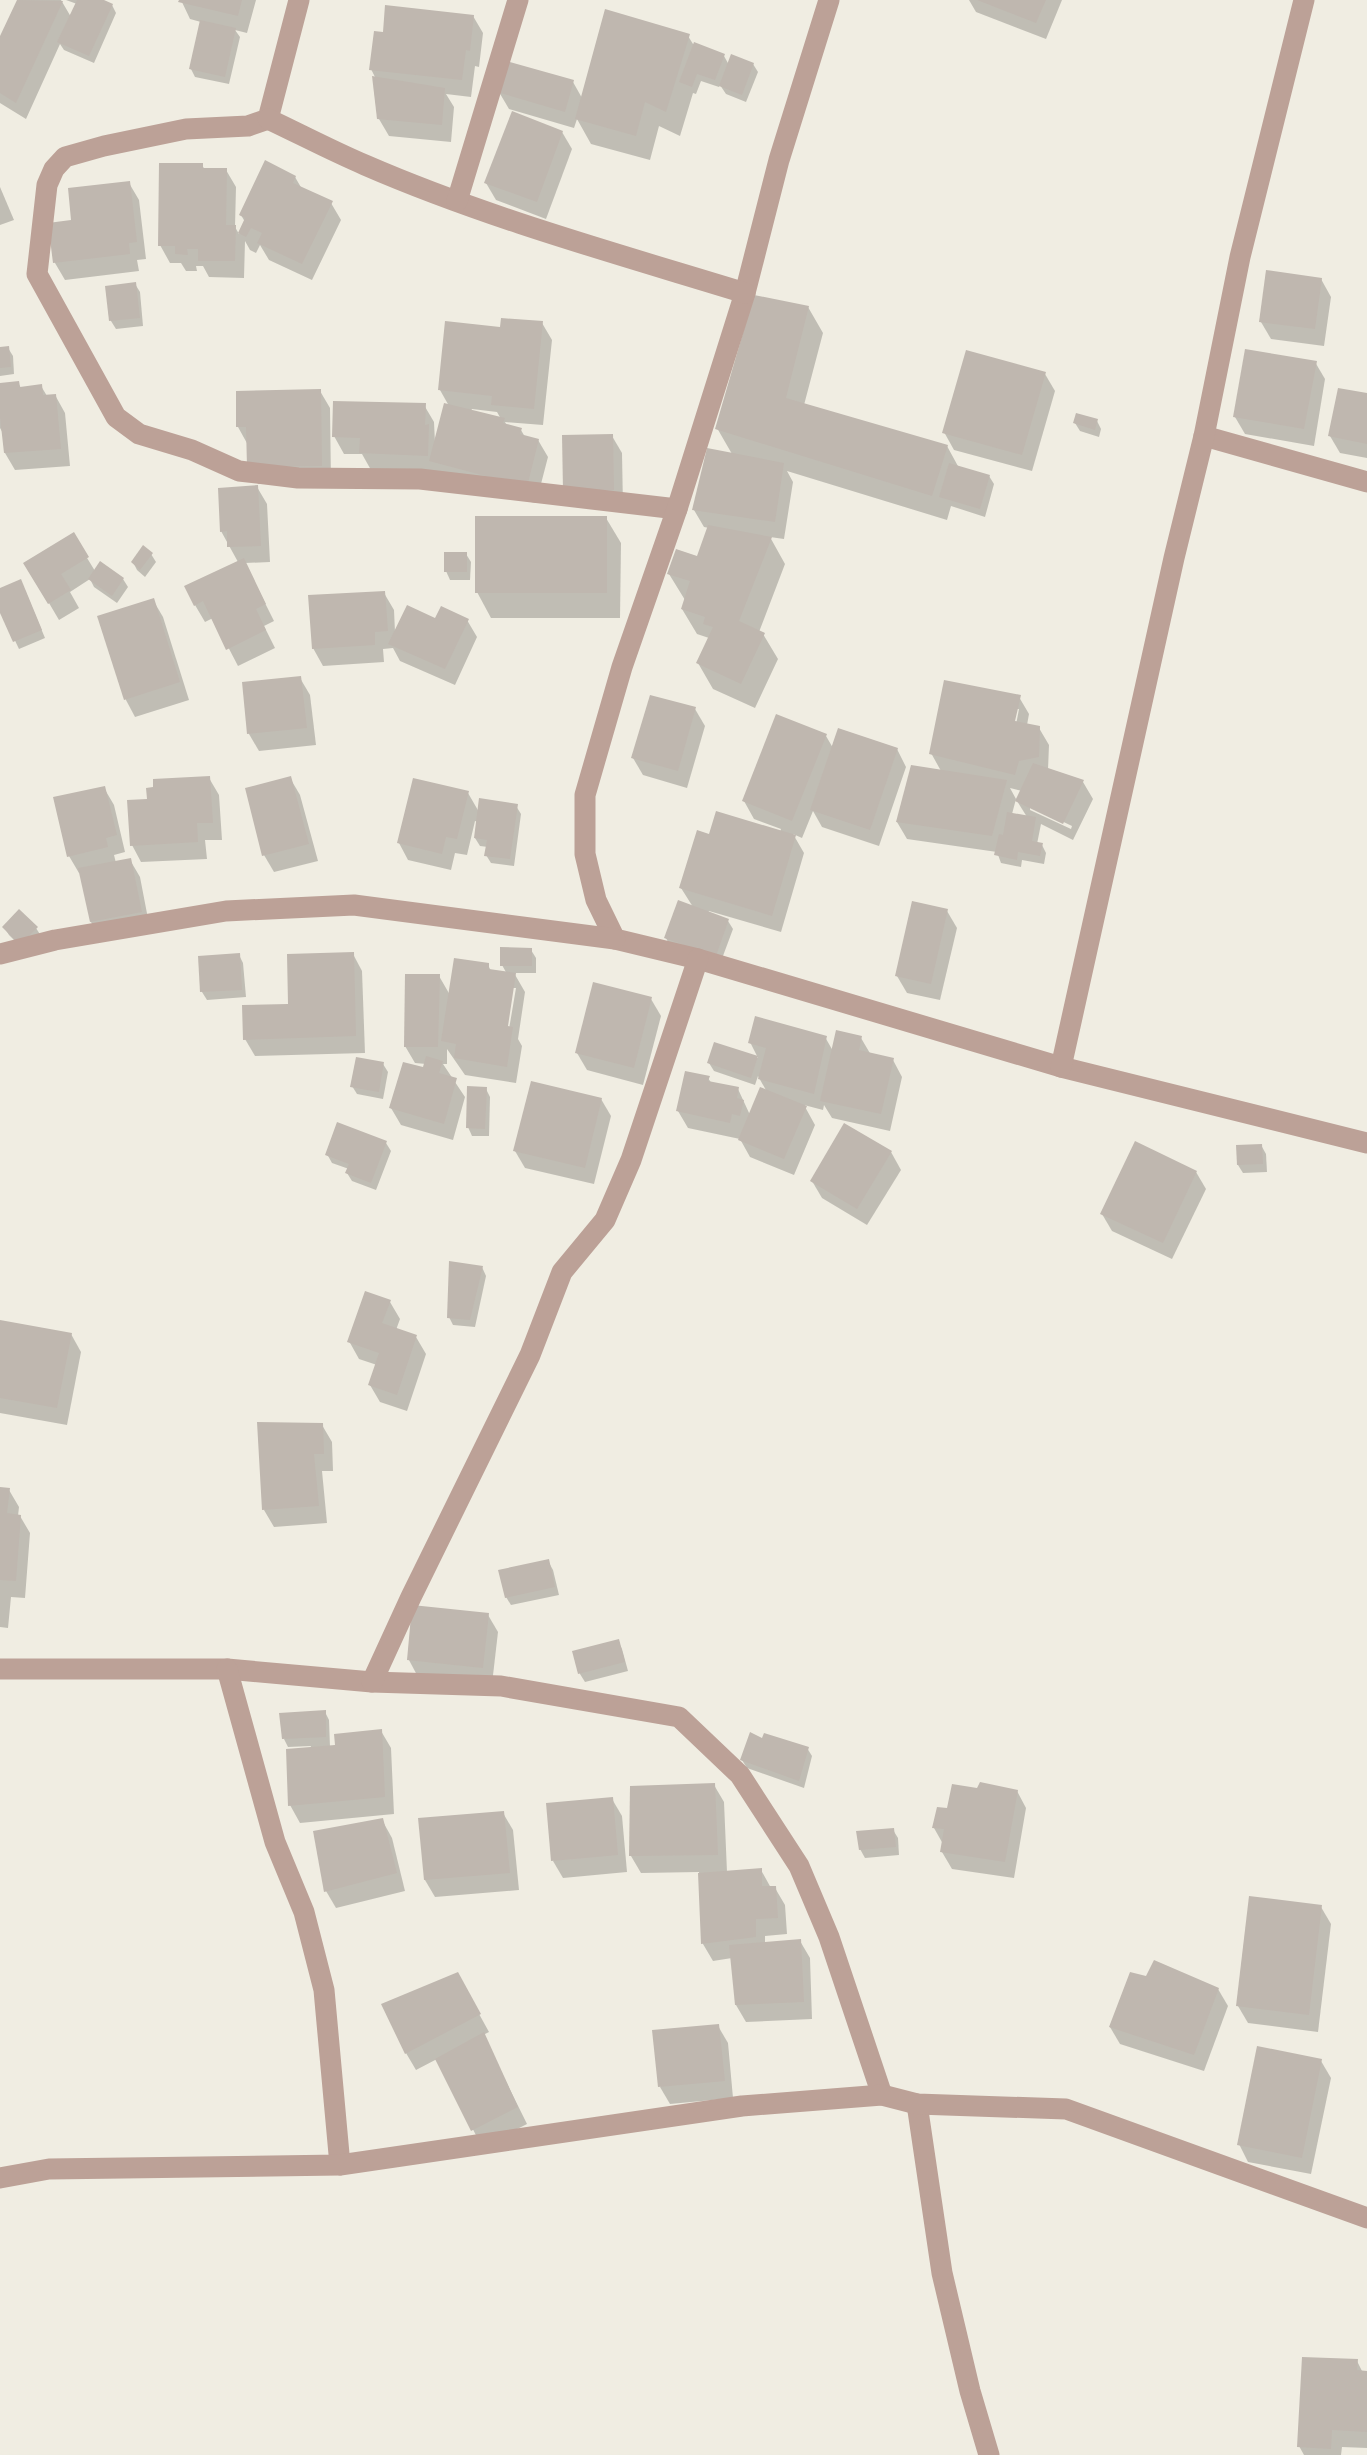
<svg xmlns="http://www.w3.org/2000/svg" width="1367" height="2455" font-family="'Source Serif 4',serif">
	<rect width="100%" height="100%" fill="#f0ede2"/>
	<g fill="#0003" fill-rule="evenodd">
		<path d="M19,0H61L71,17L77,4L66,0H100L112,5L116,13L94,63L64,50L60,44L26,119L0,103V40Z"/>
		<path d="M181,0H256L247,33L235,30L240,37L229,84L195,77L191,69L201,22L190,19Z"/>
		<path d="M969,0H1062L1046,39L976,12Z"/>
		<path d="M473,16L483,33L479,67L475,66L471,97L446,94L454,107L451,142L389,136L379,119L376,79L371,69Z"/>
		<path d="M688,36L693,44L724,56L729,65L753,64L758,72L746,102L726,94L720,85L719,87L701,81L696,94L693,93L680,136L659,126L650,160L591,144L577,119L574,128L509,109L499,92L573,82L582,98Z"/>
		<path d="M562,132L572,149L546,219L496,200L486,183Z"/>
		<path d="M202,165L205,170H226L236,187L235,227L239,234L245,222L241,215L295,177L302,189L331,203L341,220L312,280L269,260L260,245L256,253L250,250L245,241L244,278L209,277L203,266H196L197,271H186L181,263H170L160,245Z"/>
		<path d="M129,183L139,200L146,259L137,260L139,271L65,280L55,263L50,225L73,222Z"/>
		<path d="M0,187L14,220L0,225Z"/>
		<path d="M1321,279L1331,297L1324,346L1271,339L1261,322Z"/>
		<path d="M135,284L140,292L143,326L116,329L111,321L107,287Z"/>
		<path d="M808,307L823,333L804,405L947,446L959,468L989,476L994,484L985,517L951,506L947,520L787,471L793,482L784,539L770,537L785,564L759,632L763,634L778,659L755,708L713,689L698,663L709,638L697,634L682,609L685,600L669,574L699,559L709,528L704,527L694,510L732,454L717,428Z"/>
		<path d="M542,323L552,340L543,425L505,422L507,426L521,430L525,437L538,440L548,457L536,503L371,470L362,454H344L334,436L424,405L434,422L435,443L449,406L440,390ZM472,409L497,412L501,419L471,411Z"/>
		<path d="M8,348L13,356L14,374L0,376V349Z"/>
		<path d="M1315,362L1325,379L1314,446L1245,434L1235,417Z"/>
		<path d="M1045,374L1055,391L1032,471L954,450L944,432Z"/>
		<path d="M18,383L21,388L41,386L47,396L55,395L65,413L70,466L15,470L5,453L4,435L0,428V384Z"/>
		<path d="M320,391L330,408L331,483L258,484L248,445L238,427Z"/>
		<path d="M1367,395V458L1340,453L1330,436Z"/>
		<path d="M1097,421L1101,429L1099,437L1080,431L1075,423Z"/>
		<path d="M612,436L622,453L623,507L564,490Z"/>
		<path d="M257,487L267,504L270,562L245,563L274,621L264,626L275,648L238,666L213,618L205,622L195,605L238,562L221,531Z"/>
		<path d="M606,518L621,543L620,618H491L477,592Z"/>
		<path d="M73,535L95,571L123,579L128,587L117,603L94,587L90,579L70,592L79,608L59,620L26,564Z"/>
		<path d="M151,554L156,562L145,577L137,570L133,562Z"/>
		<path d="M466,554L471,562L470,580H450L446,571Z"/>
		<path d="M0,590H25L45,638L19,649L0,609Z"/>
		<path d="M384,593L394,610L395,632L436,621L467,620L477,637L455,685L400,661L393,648L383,649L384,662L323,666L313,648Z"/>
		<path d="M153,600L163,617L189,700L135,717L126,700L99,617Z"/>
		<path d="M300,678L310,695L316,745L259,751L249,734L244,683Z"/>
		<path d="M1019,697L1029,714L1027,725L1039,728L1049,745L1048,770L1083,782L1093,799L1073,840L1041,824L1037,844L1042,845L1046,853L1044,864L1022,860L1021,867L1001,863L997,852L907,839L897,822L941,771L931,753ZM1016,709H1019L1015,730L1012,729ZM1010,788L1022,791L1017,801L1027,817L1012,814L1016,799ZM1030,806L1072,826L1071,829L1030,810Z"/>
		<path d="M695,709L705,726L687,788L643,775L633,758Z"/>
		<path d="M826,736L833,748L897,749L906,767L879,846L822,827L813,811L802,838L793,834L804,853L781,932L709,911L708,913L728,921L733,929L720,964L670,946L666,938L693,907L681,888L711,836L780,832L781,829L754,819L744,801Z"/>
		<path d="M209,778L219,795L222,840H205L207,859L141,862L132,845L149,801Z"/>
		<path d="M290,778L300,795L318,861L274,872L264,855Z"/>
		<path d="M104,788L114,805L125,852L114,855L116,863L130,860L140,877L150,929L101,939L91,922L81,873H79L69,856Z"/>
		<path d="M468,793L479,812L516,806L521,814L514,866L491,863L486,855L488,847L480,846L475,838L478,822L475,821L467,855L455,853L451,870L408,860L399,843Z"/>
		<path d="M947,911L957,928L940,1000L907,993L897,976Z"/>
		<path d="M4,927L36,928L41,936L26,952L9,935Z"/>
		<path d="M531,950L536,958V973H514L525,992L518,1039L522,1046L516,1083L465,1075L447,1049V1064H443L465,1097L453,1140L401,1125L391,1108L425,1069L426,1064L415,1063L405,1046L439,976L450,995L488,965L491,971L507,974L502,965ZM512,988H516L508,1035H505Z"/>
		<path d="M353,954L362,971L365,1053L255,1056L245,1039Z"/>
		<path d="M239,955L243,963L246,997L207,1000L202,992L200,957Z"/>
		<path d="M651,999L661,1016L643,1085L587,1070L577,1053Z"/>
		<path d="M825,1037L833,1051L861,1038L871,1055L893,1060L902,1077L890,1131L832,1118L824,1105L823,1110L804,1105L815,1125L794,1175L750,1157L740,1139L688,1128L678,1111L708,1078L712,1084L738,1089L750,1115L767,1092L758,1076L755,1085L714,1071L709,1063L716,1044L758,1058L750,1042Z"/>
		<path d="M383,1064L388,1072L383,1099L357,1094L352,1086Z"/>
		<path d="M486,1089L490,1097L489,1136H472L468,1127Z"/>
		<path d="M601,1099L611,1116L594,1184L525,1168L515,1151Z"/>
		<path d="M386,1143L391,1151L376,1190L352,1181L347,1173L349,1169L332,1163L327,1154Z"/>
		<path d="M1261,1145L1266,1154L1267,1172L1243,1173L1238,1165Z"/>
		<path d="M891,1152L901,1170L867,1225L822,1198L812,1181Z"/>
		<path d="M1196,1172L1206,1189L1172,1259L1112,1231L1102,1214Z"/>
		<path d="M482,1267L486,1276L475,1327L453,1325L449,1317Z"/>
		<path d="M390,1302L400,1319L396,1330L416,1337L426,1354L407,1411L380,1402L370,1385L377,1365L359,1359L349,1341Z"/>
		<path d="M0,1321L71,1334L81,1352L67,1425L0,1413Z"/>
		<path d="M322,1425L332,1442L333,1471H322L327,1523L274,1527L264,1510Z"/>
		<path d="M0,1489L9,1490L19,1507L18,1516H20L30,1533L25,1598L11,1597L8,1628L0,1627Z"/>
		<path d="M548,1561L553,1570L559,1595L511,1605L506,1597Z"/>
		<path d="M488,1615L498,1632L492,1684L418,1677L409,1660Z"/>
		<path d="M618,1641L622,1649L628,1671L585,1682L580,1674L575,1653Z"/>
		<path d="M325,1712L329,1720L330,1747L381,1731L391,1748L394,1814L300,1823L290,1805L311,1746L288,1747L284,1739Z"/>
		<path d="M763,1741L807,1748L812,1756L804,1788L747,1768L742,1760Z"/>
		<path d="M714,1785L724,1802L727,1872L761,1870L771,1888H775L785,1905L787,1934L765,1936V1944L800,1941L810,1958L812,2019L746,2022L736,2005L732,1958L713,1961L703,1944L699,1872L641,1873L631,1856L632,1787Z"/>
		<path d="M978,1790L1017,1791L1026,1808L1014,1878L952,1869L942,1852L943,1844L934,1828L948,1810Z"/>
		<path d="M612,1799L622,1816L627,1872L563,1878L553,1861Z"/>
		<path d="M503,1813L513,1830L519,1890L435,1897L425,1880L420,1820Z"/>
		<path d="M382,1820L392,1838L405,1891L336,1908L326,1891Z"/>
		<path d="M893,1830L898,1838L899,1855L865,1858L860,1849Z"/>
		<path d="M1321,1907L1331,1924L1318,2032L1248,2023L1238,2006Z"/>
		<path d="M457,1974L489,2032L483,2035L527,2124L482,2147L437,2059L416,2070L406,2053Z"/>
		<path d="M1218,1989L1228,2006L1204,2071L1120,2044L1110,2027Z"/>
		<path d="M718,2026L728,2043L733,2098L670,2104L660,2087Z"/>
		<path d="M1321,2061L1331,2078L1311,2174L1248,2162L1239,2144Z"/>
		<path d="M1357,2361L1363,2373H1367V2448L1342,2447L1341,2455H1304L1299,2446Z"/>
	</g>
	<g fill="#bfb7af">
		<path d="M17,0L63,1L16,103L0,93V36Z"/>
		<path d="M77,0H104L113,4L89,56L57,42Z"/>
		<path d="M179,0H242L238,16L178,2Z"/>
		<path d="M977,0H1046L1036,23Z"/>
		<path d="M385,5L474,15L470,51L466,50L462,80L369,70L374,31L383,32Z"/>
		<path d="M605,9L690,34L666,112L645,102L636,136L575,119Z"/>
		<path d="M200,20L236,28L225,77L189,69Z"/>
		<path d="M694,42L725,54L715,80L697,74L692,87L679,82Z"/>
		<path d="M731,54L754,63L742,95L719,86Z"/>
		<path d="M506,61L574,80L565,112L497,92Z"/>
		<path d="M372,76L445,88L442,125L377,119Z"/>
		<path d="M512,111L563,131L537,202L484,183Z"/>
		<path d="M265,160L296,176L293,183L333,201L302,264L257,243L262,233L251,228L246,237L238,233L245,218L239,215Z"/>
		<path d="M159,163H203V168H227L226,225H236L235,261H198V249H187L188,255L175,254V246H158Z"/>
		<path d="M130,181L137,242L129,243L130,254L53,263L48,223L71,220L68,188Z"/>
		<path d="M1266,270L1322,278L1315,329L1259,322Z"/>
		<path d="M136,282L140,318L109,321L105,286Z"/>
		<path d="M754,295L809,306L786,398L948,445L932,496L715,429Z"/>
		<path d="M501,318L543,321L534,409L491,405L492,396L438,390L445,321L500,327Z"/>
		<path d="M9,346L11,367L0,368V347Z"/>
		<path d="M1245,349L1317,361L1304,429L1233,417Z"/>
		<path d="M966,350L1046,372L1022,455L942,433Z"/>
		<path d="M19,381L20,387L42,384L43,395L56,394L61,449L4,453L0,417V383Z"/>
		<path d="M1338,388L1367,393V444L1328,436Z"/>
		<path d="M321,389L322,466L247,467L246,427H236V391Z"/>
		<path d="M333,401L426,403L425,425L429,424L428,456L359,453L360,438L332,437Z"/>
		<path d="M444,403L505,418L503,423L522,428L520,434L539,439L527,487L429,461Z"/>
		<path d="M1076,413L1098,419L1095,430L1073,423Z"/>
		<path d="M613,434L614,490L563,491L562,435Z"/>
		<path d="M707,448L784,463L775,522L692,510Z"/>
		<path d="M949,463L990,475L980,509L939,497Z"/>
		<path d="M258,485L261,546L227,547V531L220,532L218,488Z"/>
		<rect x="475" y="516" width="132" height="77"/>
		<path d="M708,525L772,537L739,621L765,633L741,684L696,663L713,627L703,624L705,617L681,609L690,581L667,574L676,549L697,556Z"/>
		<path d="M74,532L89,557L61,574L71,590L48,604L23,563Z"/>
		<path d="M143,545L153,553L140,570L131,562Z"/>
		<rect x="444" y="552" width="23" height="20"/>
		<path d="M244,558L266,604L256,609L266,630L226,650L203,601L194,606L184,586Z"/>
		<path d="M100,561L124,578L112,596L88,579Z"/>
		<path d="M21,579L42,630L13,642L0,613V588Z"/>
		<path d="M385,591L388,631L375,632V645L312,649L308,595Z"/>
		<path d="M154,598L180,682L124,700L97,616Z"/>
		<path d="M407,605L435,618L441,606L469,619L445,669L388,644Z"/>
		<path d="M301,676L307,728L247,734L242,682Z"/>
		<path d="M944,680L1021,695L1015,721L1040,726L1039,757L1019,761L1015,775L929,754Z"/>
		<path d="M650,695L696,707L678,771L631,758Z"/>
		<path d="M776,714L827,734L792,821L742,801Z"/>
		<path d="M838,728L898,748L870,830L810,810Z"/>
		<path d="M1033,763L1084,780L1063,824L1015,801Z"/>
		<path d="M911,765L1007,780L992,836L896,822Z"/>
		<path d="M210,776L213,823H197L198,842L130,846L127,800L147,799L146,788L153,787V779Z"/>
		<path d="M291,776L309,844L262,856L245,788Z"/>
		<path d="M413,778L469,791L457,839L446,837L442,854L397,843Z"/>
		<path d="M105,786L117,835L106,838L108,847L67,857L53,797Z"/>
		<path d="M479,798L518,804L510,859L484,856L487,840L474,838Z"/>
		<path d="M716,811L796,835L772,916L679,888L697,830L709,834Z"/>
		<path d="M1007,812L1036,817L1032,841L1043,843L1040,856L1018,852L1017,860L994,855L999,834L1003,835Z"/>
		<path d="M131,858L142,912L90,922L78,868Z"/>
		<path d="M678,900L729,919L716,956L664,938Z"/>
		<path d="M912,901L948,909L931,984L895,976Z"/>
		<path d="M19,909L38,927L20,945L2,927Z"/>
		<path d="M500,947L532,948V966H500Z"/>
		<path d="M354,952L356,1036L243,1040L242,1005L288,1004L287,954Z"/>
		<path d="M240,953L242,990L200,992L198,956Z"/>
		<path d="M454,958L489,963V969L516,973L508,1026L513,1027L507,1067L454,1058L456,1044L441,1041Z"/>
		<path d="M405,974H440L438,1047H404Z"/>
		<path d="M593,982L652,997L634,1068L575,1053Z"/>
		<path d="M755,1016L827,1036L814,1094L758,1079L766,1048L748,1043Z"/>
		<path d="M836,1030L862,1036L859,1050L894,1058L881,1114L820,1101Z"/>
		<path d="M714,1042L758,1056L751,1078L707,1063Z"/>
		<path d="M426,1056L443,1061L439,1073L457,1078L444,1124L389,1108L403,1062L423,1067Z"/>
		<path d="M356,1057L384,1062L379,1092L350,1087Z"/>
		<path d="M685,1071L710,1076L708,1081L739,1087L737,1098L744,1100L740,1116L732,1114L730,1123L676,1111Z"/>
		<path d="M531,1081L602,1098L585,1168L513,1151Z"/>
		<path d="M467,1086L487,1087L485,1129L466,1128Z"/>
		<path d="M760,1087L807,1106L784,1159L738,1140Z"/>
		<path d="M337,1122L387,1141L371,1183L345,1173L349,1164L325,1155Z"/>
		<path d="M844,1123L892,1151L857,1209L810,1181Z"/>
		<path d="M1135,1141L1197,1171L1163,1243L1100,1214Z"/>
		<path d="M1262,1144L1263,1164L1237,1165L1236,1145Z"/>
		<path d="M449,1261L483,1266L470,1320L447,1318Z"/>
		<path d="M365,1291L391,1300L382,1323L417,1335L397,1395L368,1385L379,1353L347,1342Z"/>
		<path d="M0,1320L72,1333L57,1408L0,1398Z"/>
		<path d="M257,1422L323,1423L324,1454H314L319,1506L262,1510Z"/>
		<path d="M0,1487L10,1488L7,1513L21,1515L16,1581L0,1580Z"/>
		<path d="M549,1559L555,1587L505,1598L498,1570Z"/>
		<path d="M412,1605L489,1613L483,1668L407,1660Z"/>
		<path d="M619,1639L625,1662L578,1674L572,1651Z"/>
		<path d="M326,1710V1737L282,1739L279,1713Z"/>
		<path d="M382,1729L385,1797L288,1806L286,1749L335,1745L334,1734Z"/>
		<path d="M750,1732L762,1738L764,1733L809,1747L799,1781L740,1760Z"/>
		<path d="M980,1782L1018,1790L1005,1862L940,1852L944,1829L932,1828L937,1807L947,1808L952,1784L977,1788Z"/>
		<path d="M715,1783L718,1855L629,1856L630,1786Z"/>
		<path d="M613,1797L618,1855L551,1861L546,1803Z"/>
		<path d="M504,1811L510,1873L424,1880L418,1818Z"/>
		<path d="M383,1818L397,1873L324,1892L313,1831Z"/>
		<path d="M894,1828L896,1847L859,1850L856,1831Z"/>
		<path d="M762,1868V1886H776L778,1918L756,1919V1937L701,1944L698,1873Z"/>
		<path d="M1249,1896L1322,1905L1309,2015L1236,2006Z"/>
		<path d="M801,1939L804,2002L735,2005L729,1945Z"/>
		<path d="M1154,1960L1219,1988L1194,2055L1109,2027L1130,1972L1146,1976Z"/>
		<path d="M458,1972L481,2014L405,2054L381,2004Z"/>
		<path d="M719,2024L725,2081L658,2087L652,2030Z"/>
		<path d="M484,2032L518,2107L471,2131L435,2059Z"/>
		<path d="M1257,2046L1322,2059L1302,2158L1237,2145Z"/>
		<path d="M1302,2357L1358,2359L1357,2370L1367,2371V2432L1332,2430L1331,2449L1297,2447Z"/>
	</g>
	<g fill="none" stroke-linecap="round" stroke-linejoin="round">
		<g stroke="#bca197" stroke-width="21">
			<path d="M299,0L268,119L248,126L186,129L104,146L65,157L54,169L47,185L37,274L116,417L139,434L192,450L239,471L298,478L420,479L677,509"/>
			<path d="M829,0L779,160L745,293L677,509L622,667L585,795V854L596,900L615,939L698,959L1061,1067L1367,1143"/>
			<path d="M268,119C300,134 332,151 365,165C487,218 618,254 745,293"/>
			<path d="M457,201L518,0"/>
			<path d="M1204,436L1367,482"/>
			<path d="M0,954L55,940L226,911L354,905L615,939"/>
			<path d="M1061,1067L1174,558L1204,436L1240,257L1304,0"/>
			<path d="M0,1669H227L372,1682L501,1686L679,1717L740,1775L799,1866L829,1937L882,2095"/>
			<path d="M227,1669L275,1842L304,1912L324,1990L340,2165"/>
			<path d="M372,1682L411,1597L530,1355L562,1272L605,1220L631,1160L698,959"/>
			<path d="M917,2104L942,2273L970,2391L989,2455"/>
			<path d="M0,2178L49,2169L340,2165L742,2106L882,2095L917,2104L1066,2109L1367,2218"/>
		</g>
	</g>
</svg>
